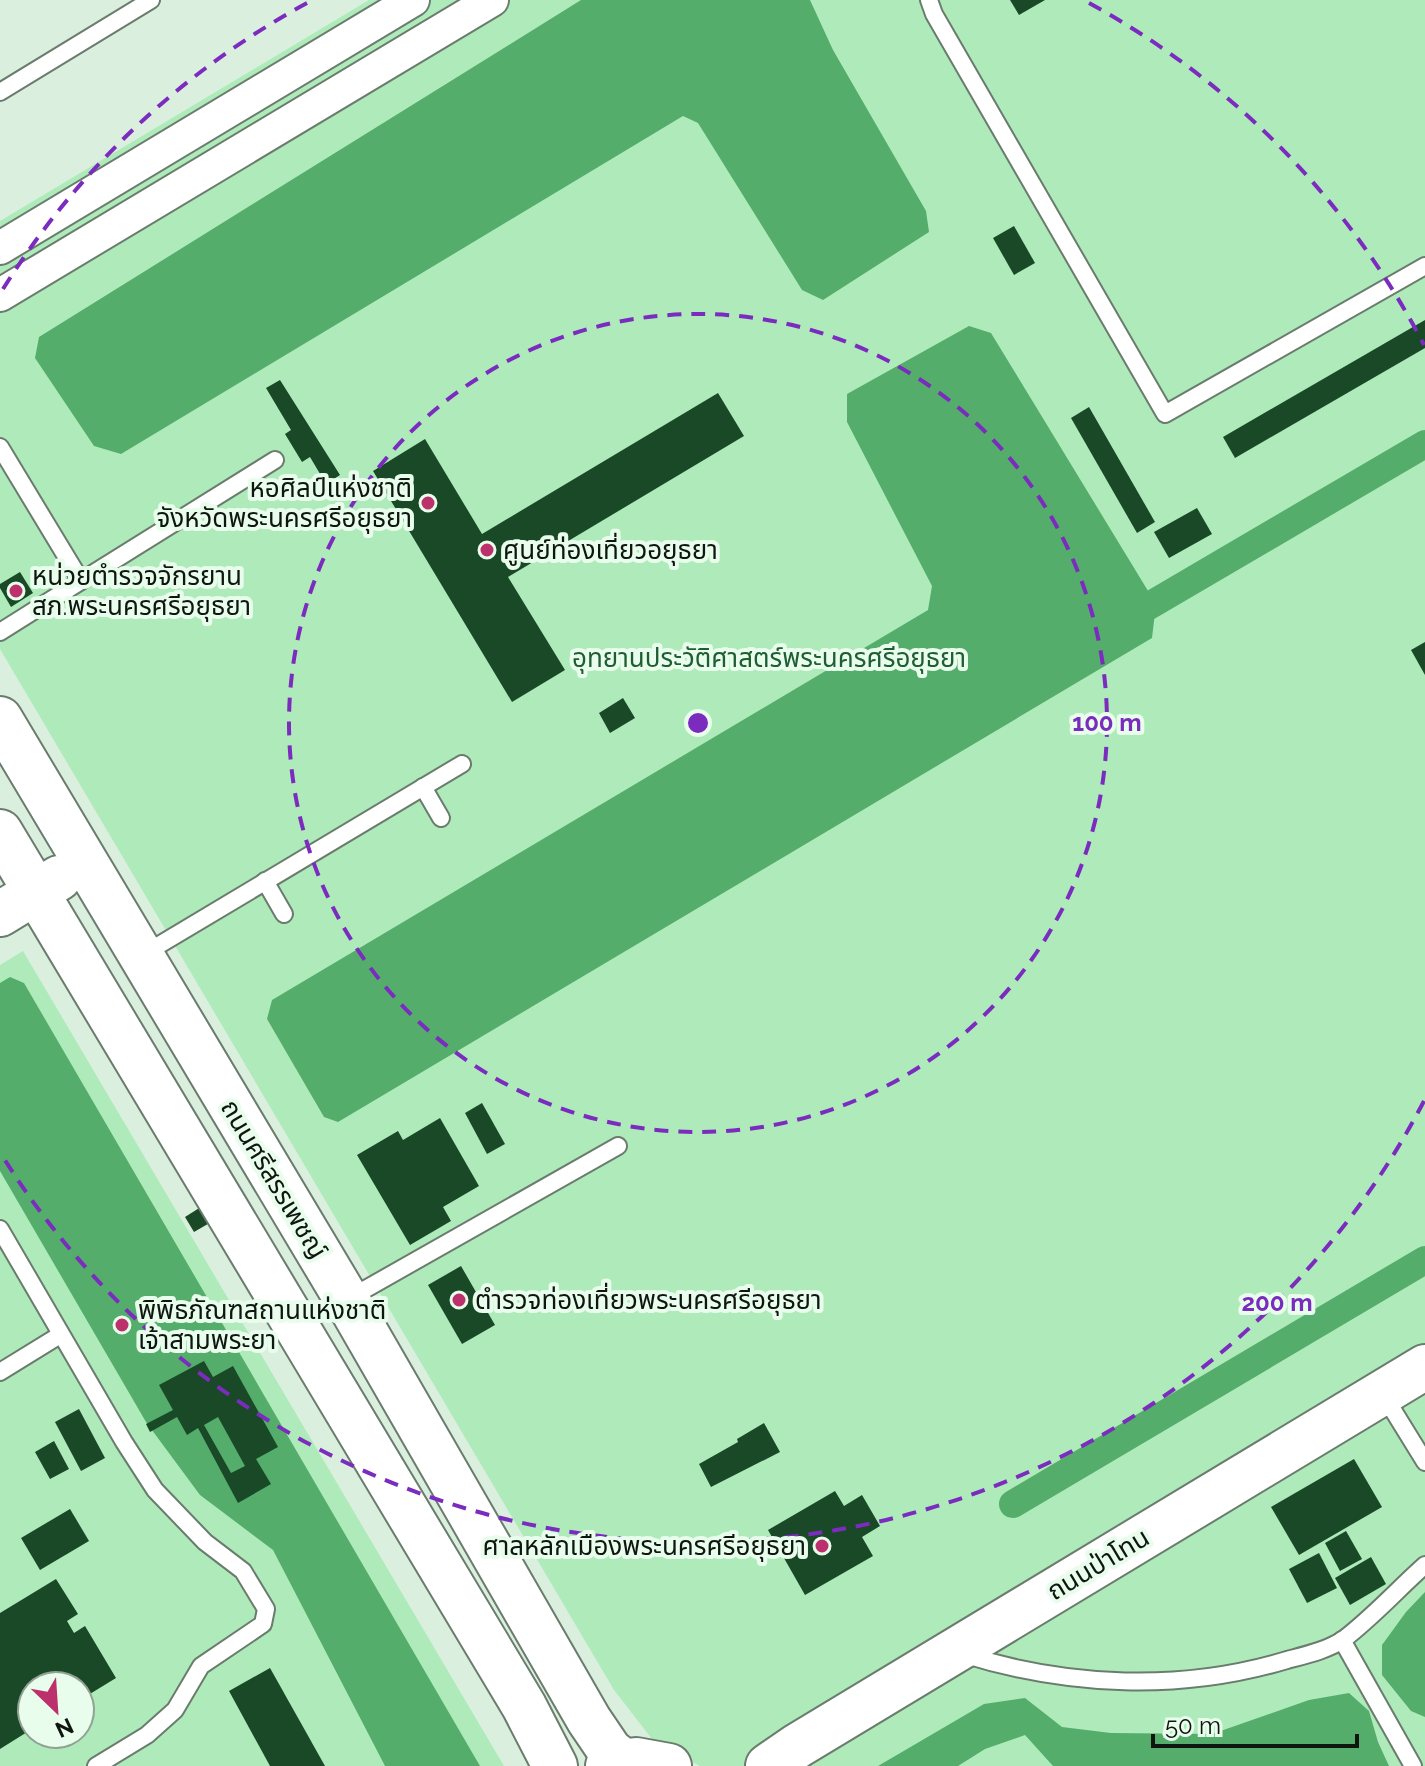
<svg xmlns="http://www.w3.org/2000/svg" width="1425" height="1766" font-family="Raleway,'Noto Sans Thai',sans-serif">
	<rect width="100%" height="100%" fill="#dbefde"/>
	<g fill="#afebba" fill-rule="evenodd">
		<path d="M369,0H1425V1766H700L655,1743L614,1690L0,649V221Z"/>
		<path d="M23,951L504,1766H0V965ZM32,1686H80V1734H32Z"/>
	</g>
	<g fill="#54ad6b">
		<path d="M581,0H810L833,50L926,211L929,232L823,300L802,290L698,123L683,116L121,454L94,446L35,358L39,337Z"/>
		<path d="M969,326L991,333L1156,604L1152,638L338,1122L324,1117L267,1019L272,1000L928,610L932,586L847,422V394Z"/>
		<path d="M10,977L24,983L480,1766H385L273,1550L200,1495L146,1422L0,1171V983Z"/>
		<path d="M1425,1592V1717L1411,1711L1382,1675V1645L1406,1612Z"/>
		<path d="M1349,1693L1369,1711L1378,1742L1389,1766H1053L1025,1735L985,1749L958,1766H878L984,1704L1025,1698L1062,1727L1111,1733L1212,1734L1309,1700Z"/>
	</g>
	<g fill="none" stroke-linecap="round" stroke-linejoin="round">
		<g stroke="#54ad6b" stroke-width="28">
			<path d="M1121,617H1130L1425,444"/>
			<path d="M1013,1504L1425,1260"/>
		</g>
	</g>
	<g fill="#194927" fill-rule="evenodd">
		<path d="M1010,0H1045L1019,15Z"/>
		<path d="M1014,226L1035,263L1014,275L993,238Z"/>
		<path d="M1425,320V348L1235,458L1223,437Z"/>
		<path d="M280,380L340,475L326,484L310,457L302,462L285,434L291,430L266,388Z"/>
		<path d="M718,393L744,436L508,577L565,670L512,702L373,471L425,439L482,534Z"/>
		<path d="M1089,407L1155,522L1137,533L1071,418Z"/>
		<path d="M1197,508L1212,534L1169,558L1154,532Z"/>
		<path d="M20,572L33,593L11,607L0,588V584Z"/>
		<path d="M1425,642V675L1411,650Z"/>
		<path d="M623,698L635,718L610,733L599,713Z"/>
		<path d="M482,1103L505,1144L487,1154L465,1113Z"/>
		<path d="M440,1118L479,1186L443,1207L451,1221L410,1245L357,1155L398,1131L403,1140Z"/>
		<path d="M204,1205L213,1221L194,1232L185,1217Z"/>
		<path d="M461,1266L495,1325L462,1344L428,1285Z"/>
		<path d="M204,1361L213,1377L233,1366L278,1447L256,1459L271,1484L238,1503L198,1428L187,1435L177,1417L150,1432L146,1424L173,1410L159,1385ZM218,1417L245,1466L231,1473L204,1425Z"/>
		<path d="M79,1409L105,1458L81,1471L55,1422Z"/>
		<path d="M764,1423L780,1452L711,1487L699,1464L738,1442L737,1439Z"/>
		<path d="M54,1441L69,1469L50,1479L35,1452Z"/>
		<path d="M1354,1459L1382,1507L1299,1555L1271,1507Z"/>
		<path d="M835,1491L844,1506L862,1495L880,1526L862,1537L873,1556L805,1595L768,1530Z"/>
		<path d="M70,1509L89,1541L40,1570L21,1538Z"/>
		<path d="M1346,1531L1362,1559L1340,1571L1325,1543Z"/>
		<path d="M1319,1553L1337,1588L1307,1603L1289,1569Z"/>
		<path d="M1371,1557L1386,1584L1350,1605L1335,1578Z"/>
		<path d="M56,1579L78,1614L67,1621L74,1633L85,1626L116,1678L80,1700V1686H32V1729L0,1749V1613Z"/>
		<path d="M270,1668L325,1766H270L229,1691Z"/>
	</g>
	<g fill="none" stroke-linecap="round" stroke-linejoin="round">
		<defs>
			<g id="service">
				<path d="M929,0L934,14L1165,414L1425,266"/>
				<path d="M0,92L151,0"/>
				<path d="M0,447L81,581L0,632"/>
				<path d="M81,581L275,460"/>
				<path d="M423,787L441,818"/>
				<path d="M265,881L284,914"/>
				<path d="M144,954L462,764"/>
				<path d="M0,1229L124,1442L155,1490L205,1542L243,1571L266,1609L263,1624L201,1666L175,1710L147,1735L96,1766"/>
				<path d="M348,1299L618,1146"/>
				<path d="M0,1372L60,1335"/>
				<path d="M1383,1394L1425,1462"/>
				<path d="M1342,1640L1413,1766"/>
				<path d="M963,1654C1068,1687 1181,1692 1287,1660C1306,1655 1328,1650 1344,1639C1373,1617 1398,1589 1425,1565"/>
			</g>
			<g id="minor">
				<path d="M0,248L413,0"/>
				<path d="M0,295L492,0"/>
			</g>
			<g id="primary">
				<path d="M0,719L347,1300L589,1720L610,1751L623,1761"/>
				<path d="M0,832L524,1706L555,1766"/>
				<path d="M0,914L59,878"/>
				<path d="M608,1766L636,1760L669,1766"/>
				<path d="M768,1766L797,1746L1425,1367"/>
			</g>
		</defs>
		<use href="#service" stroke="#6a7c6d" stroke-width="20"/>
		<use href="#minor" stroke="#6a7c6d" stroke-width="36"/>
		<use href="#primary" stroke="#6a7c6d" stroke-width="48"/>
		<use href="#service" stroke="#fff" stroke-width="16"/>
		<use href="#minor" stroke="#fff" stroke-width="32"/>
		<use href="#primary" stroke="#fff" stroke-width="44"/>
	</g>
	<g fill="none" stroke="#7b2cbf" stroke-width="4" stroke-dasharray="14 10">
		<circle cx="698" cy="723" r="409"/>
		<path d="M1424 1101A819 819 0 0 1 3 1157M3 289A819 819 0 0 1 307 3M1089 3A819 819 0 0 1 1424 345"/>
	</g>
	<g fill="#bc316b" stroke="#e8fdec" stroke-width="3">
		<circle cx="428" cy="503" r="8"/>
		<circle cx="487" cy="550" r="8"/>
		<circle cx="16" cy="591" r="8"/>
		<circle cx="459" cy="1300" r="8"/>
		<circle cx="122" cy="1325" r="8"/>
		<circle cx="822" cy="1546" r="8"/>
	</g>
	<g text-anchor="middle" stroke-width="8" stroke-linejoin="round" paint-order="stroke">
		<g font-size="26" fill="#0f1610" stroke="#e8fdec" text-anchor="start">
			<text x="412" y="497" text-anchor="end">หอศิลป์แห่งชาติ<tspan x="412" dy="30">จังหวัดพระนครศรีอยุธยา</tspan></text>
			<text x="503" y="559">ศูนย์ท่องเที่ยวอยุธยา</text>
			<text x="32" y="585">หน่วยตำรวจจักรยาน<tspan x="32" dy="30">สภ.พระนครศรีอยุธยา</tspan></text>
			<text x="475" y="1309">ตำรวจท่องเที่ยวพระนครศรีอยุธยา</text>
			<text x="138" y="1319">พิพิธภัณฑสถานแห่งชาติ<tspan x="138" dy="30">เจ้าสามพระยา</tspan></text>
			<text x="806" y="1555" text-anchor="end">ศาลหลักเมืองพระนครศรีอยุธยา</text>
		</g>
		<g font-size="26" fill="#1f5d32" stroke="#e8fdec">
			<text x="769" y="667">อุทยานประวัติศาสตร์พระนครศรีอยุธยา</text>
		</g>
		<g font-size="26" fill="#0f1610" stroke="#e8fdec">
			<text transform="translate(274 1179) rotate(59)" y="9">ถนนศรีสรรเพชญ์</text>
			<text transform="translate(1098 1564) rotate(-31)" y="9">ถนนป่าโทน</text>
		</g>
	</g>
	<circle cx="698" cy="723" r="12" fill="#7b2cbf" stroke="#e8fdec" stroke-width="4"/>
	<g font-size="24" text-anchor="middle" font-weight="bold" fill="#7b2cbf" stroke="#e8fdec" stroke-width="8" stroke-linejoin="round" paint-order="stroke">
		<text x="1107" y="731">100 m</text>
		<text x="1277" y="1311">200 m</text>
	</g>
	<g transform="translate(56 1710) rotate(155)"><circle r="38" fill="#e8fdec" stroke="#91a194" stroke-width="2"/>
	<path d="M0-6L14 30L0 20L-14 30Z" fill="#bc316b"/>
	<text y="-12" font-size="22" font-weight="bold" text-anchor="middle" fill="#0f1610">N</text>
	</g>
	<path d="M1153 1734v12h204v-12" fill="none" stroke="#0f1610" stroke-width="4"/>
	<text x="1165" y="1734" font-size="24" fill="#0f1610" stroke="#e8fdec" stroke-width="6" paint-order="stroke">50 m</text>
</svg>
